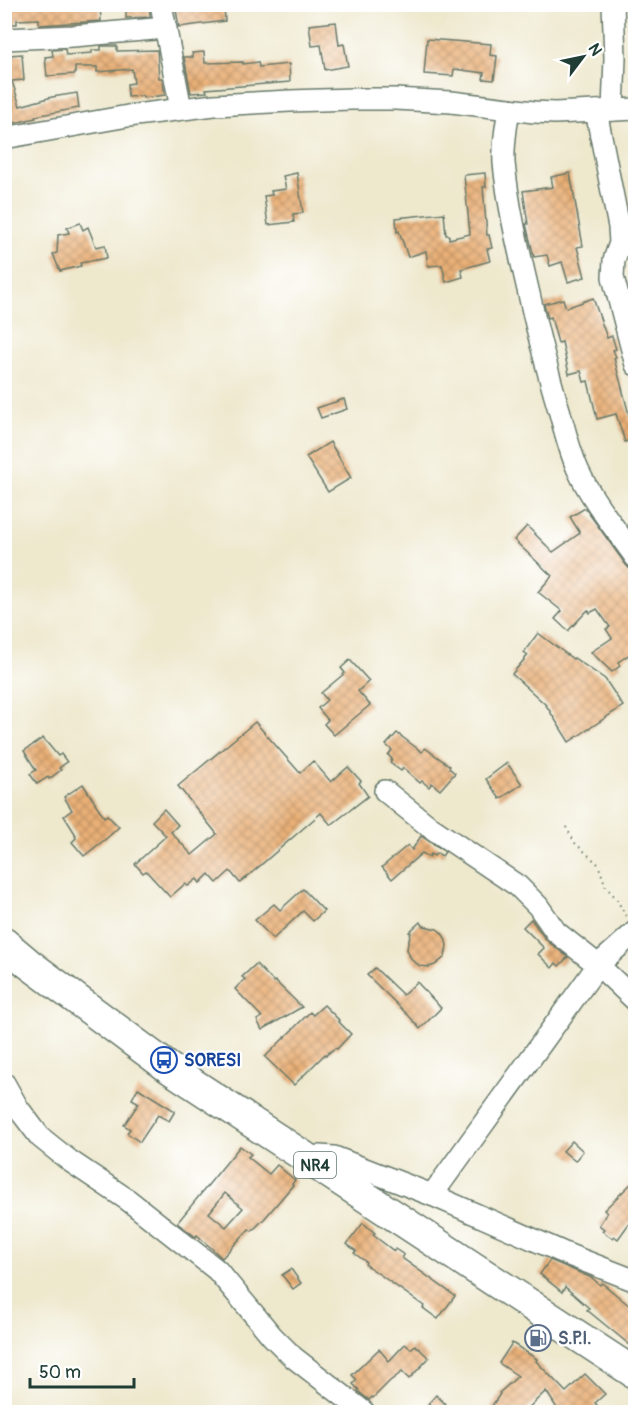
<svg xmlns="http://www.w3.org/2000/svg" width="640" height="1417" font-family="Pangolin,sans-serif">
	<defs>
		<pattern id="building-cross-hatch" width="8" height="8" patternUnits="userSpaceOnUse" patternTransform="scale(1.5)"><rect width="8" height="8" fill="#eab077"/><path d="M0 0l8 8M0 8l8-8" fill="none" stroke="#bd9062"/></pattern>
	</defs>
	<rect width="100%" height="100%" fill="#fff"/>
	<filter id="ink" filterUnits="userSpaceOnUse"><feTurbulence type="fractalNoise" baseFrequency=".0167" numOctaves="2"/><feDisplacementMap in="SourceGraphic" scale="12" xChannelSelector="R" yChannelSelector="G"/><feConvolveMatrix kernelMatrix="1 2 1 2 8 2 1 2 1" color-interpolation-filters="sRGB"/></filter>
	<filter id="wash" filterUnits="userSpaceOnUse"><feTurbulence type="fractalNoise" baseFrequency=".008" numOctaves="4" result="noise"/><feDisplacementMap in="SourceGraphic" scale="24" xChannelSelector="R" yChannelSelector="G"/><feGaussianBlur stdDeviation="1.35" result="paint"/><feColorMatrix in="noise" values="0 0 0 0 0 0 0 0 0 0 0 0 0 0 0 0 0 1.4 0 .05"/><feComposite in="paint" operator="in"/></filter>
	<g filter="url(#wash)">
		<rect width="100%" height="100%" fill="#eee8cd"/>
		<g id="blocks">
			<g fill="url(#building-cross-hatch)" fill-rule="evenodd">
				<path d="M4,4H100L101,21L39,25V19L17,20V24H4Z"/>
				<path d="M126,4H149L150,17L126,18Z"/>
				<path d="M175,4H224L225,21L179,27Z"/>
				<path d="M336,22L339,45L344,44L348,66L325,70L321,45L312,46L309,25Z"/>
				<path d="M427,39L491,44L490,55L497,56L494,80L483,79L484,73L454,69L453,76L424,74Z"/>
				<path d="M101,46H117V51L157,50L159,78H162L165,95L143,98L142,96L128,97L127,84L134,83L132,69L97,72V67H75V74L47,76L45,57L53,56L52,50L65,49L66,55L92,53V50H101Z"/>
				<path d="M204,52L205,63L243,62V64L258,62L259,67L289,64L290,82L206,89L207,92L191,93L184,57H193L192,53Z"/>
				<path d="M22,54L24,80L12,81L20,106L52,97L77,93L79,108L35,116L36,118L10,124L4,104V58H10L9,55Z"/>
				<path d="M297,173L303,213L293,214L294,222L268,225L264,196L272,195L271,191L286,189L283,176Z"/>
				<path d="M485,173L486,187H483L487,235H489L492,248L487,249L490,261L461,269L463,277L446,282L442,265L428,266L426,251L408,257L399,231L397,232L396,218L444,213L446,235H449V239L470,234L464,175Z"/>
				<path d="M570,173L583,246L577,247L585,277L568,282L562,262L550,266L547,255L534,257L526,224H528L523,191L553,187L551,177Z"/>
				<path d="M80,223L83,230L88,227L96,247L105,245L107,258L80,263L81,266L60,271L53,254L57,253L58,235L69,233L67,228Z"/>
				<path d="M593,298L607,338L612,336L616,349L613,350L616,357L614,358L631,422H632L636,432V438L625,442L616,414L597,419L588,381L584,382L581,371L569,374L562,342L558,343L551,317L548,318L544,304L563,299L566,308Z"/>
				<path d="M344,399L347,409L321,418L317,408Z"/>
				<path d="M330,442L351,478L328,492L306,457Z"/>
				<path d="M585,508L626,565L630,569L636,570V650L618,662L620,666L612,672L591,652L612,638L606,629L610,627L597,609L590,613L588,610L568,631L555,619L562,611L538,592L552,576L514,540L527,526L553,552L580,533L570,517Z"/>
				<path d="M538,633L573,659L574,658L605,679L623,706L569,742L546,705L512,674L528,655L524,652Z"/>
				<path d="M350,660L369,681L358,691L370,705L334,735L324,724L328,720L318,708L327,700L321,693L345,673L341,668Z"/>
				<path d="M255,722L300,773L313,761L331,782L348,767L361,781L359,783L368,796L331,825L321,813L240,883L230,871L217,883L209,874L200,883L197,879L188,886L185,884L170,897L146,871L143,873L135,864L166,836L152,821L164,809L178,825L171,832L192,855L217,834L178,786Z"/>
				<path d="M397,733L422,752L425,748L450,766L449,768L455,773L440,790L432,783L429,787L422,781L420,783L403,768L401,771L390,763L392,759L388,755L392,750L386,745Z"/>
				<path d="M43,738L58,756L61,754L67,762L59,768L61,770L49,779L48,777L37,784L30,774L36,770L24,751Z"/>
				<path d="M507,763L522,784L500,799L486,779Z"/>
				<path d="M83,784L104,817L107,815L119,827L107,838L84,856L72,842L76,838L75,836L76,835L64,816L72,810L64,797Z"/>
				<path d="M421,836L445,852L442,856L437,853L434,856L431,854L429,857L422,853L392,879L382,867L408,845L412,850Z"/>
				<path d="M303,889L324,911L313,921L303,911L273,939L255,920L274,904L280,910Z"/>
				<path d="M531,919L546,940L568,957L559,966L556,963L552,968L538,954L544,948L523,927Z"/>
				<path d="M420,922L424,926L437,929L442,933L445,938L447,945L445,957L435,965L429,967L420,966L412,960L409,955L407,949L408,943L411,933L409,932Z"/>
				<path d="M256,964L274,982L275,981L302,1007L262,1030L257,1020L262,1017L235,989L245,979L242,977Z"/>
				<path d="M375,968L403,995L417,982L441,1008L420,1029L410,1017L367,975Z"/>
				<path d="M324,1005L339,1020L338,1021L351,1034L337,1049L335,1048L326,1055L325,1054L294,1085L265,1057L310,1012L313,1015Z"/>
				<path d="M138,1088L175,1111L169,1121L158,1115L140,1142L127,1133L130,1129L124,1125L139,1103L132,1099Z"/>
				<path d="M572,1141L583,1151L575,1161L563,1151Z"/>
				<path d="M240,1146L251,1154L248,1157L269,1174L277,1165L295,1180L292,1184L293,1185L265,1218L252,1231L249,1229L222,1258L197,1235L196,1237L177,1223ZM225,1193L243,1208L226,1227L209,1213Z"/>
				<path d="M636,1179V1217L628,1225L618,1239L614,1236L612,1238L602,1231L604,1229L599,1225L607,1213L604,1210Z"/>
				<path d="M363,1223L375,1233L373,1235L394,1251L395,1249L404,1255L402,1258L455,1296L438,1319L423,1308L424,1306L365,1264L366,1262L354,1253L356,1251L347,1244Z"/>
				<path d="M550,1260L592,1278L600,1285L602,1283L636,1311V1350L587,1310L589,1308L565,1287L562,1292L540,1274Z"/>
				<path d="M291,1269L301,1283L293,1289L282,1275Z"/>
				<path d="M512,1343L537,1359L536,1361L566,1392L585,1374L605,1394L595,1403L597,1405L590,1413H560L546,1391L523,1413H487L500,1394L499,1393L518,1376L499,1363Z"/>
				<path d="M405,1344L411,1349L415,1345L429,1358L409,1379L402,1372L390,1381L373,1398L372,1397L369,1400L358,1391L359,1390L353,1384L357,1380L352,1375L379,1349L389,1361Z"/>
				<path d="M436,1395L455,1413H438L428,1404Z"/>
			</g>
		</g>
	</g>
	<g filter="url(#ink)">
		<use href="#blocks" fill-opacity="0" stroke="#67796a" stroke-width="1.5"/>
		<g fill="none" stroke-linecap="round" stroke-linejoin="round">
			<defs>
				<g id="minor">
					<path d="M161,4L181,109"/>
					<path d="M4,39L73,36L166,28"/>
					<path d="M509,109C506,127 503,145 504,163C509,215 523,266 534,316C542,349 550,381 560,413C565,432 570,452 578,470C591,499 617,531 636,558"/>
					<path d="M613,110L615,58L613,4"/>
					<path d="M596,111L619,227L620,243L614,260L613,277L636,365"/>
					<path d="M4,138L128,116L214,105L290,101L352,99H395L451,102L534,112L555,113L636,109"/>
					<path d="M385,791L430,827L518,886L538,906L556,932L598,965L636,1001"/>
					<path d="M4,1083L18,1108L40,1137L70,1161L128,1200L217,1270L272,1336L293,1357L364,1412"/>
					<path d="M307,1159L319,1156L334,1157L432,1195L569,1255L636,1281"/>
					<path d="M432,1195L598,965L636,931"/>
				</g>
				<path id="highway" d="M4,943L29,964L169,1068L636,1374"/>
			</defs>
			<use href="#minor" stroke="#67796a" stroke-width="24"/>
			<use href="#highway" stroke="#67796a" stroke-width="33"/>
			<path stroke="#67796a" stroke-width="2" stroke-dasharray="1.5 4.5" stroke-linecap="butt" d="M566,827L575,843L598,864L606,887L616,898L626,916"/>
			<use href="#minor" stroke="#fff" stroke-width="21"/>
			<use href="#highway" stroke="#fff" stroke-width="30"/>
		</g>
	</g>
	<defs>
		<symbol id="bus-ring" viewBox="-11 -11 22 22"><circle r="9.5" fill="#fff" stroke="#1a4fb4" stroke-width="1.5"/><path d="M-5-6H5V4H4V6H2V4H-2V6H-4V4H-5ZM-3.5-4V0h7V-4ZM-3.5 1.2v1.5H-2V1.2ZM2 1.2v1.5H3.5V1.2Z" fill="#1a4fb4"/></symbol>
		<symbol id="fuel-ring" viewBox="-11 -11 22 22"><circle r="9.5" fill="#fff" stroke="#5c6f8a" stroke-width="1.5"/><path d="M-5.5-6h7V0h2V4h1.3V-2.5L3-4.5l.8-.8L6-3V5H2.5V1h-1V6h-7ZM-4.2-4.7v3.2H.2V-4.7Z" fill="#5c6f8a"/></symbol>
	</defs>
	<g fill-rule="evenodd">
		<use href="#bus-ring" x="149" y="1045" width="30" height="30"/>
		<use href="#fuel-ring" x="523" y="1323" width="30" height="30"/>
	</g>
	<g text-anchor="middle" stroke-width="4.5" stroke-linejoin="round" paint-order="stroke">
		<rect fill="#fff" stroke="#627771" stroke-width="1.5" x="294" y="1152" width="42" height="26" rx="4.5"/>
		<g font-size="16" font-weight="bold" fill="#1f3d34">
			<text x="315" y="1171">NR4</text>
		</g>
		<g font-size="18" font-weight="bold" fill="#164399" stroke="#fff" text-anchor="start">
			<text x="184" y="1066">SORESI</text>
		</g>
		<g font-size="18" font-weight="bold" fill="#4e5e75" stroke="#fff" text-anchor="start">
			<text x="558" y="1344">S.P.I.</text>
		</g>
	</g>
	<rect width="640" height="1417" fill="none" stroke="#fff" stroke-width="24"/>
	<g transform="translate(583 57) rotate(58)" stroke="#ffffff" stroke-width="4.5" paint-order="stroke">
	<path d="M0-4.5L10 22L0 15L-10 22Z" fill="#1f3d34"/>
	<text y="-9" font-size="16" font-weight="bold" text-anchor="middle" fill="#1f3d34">N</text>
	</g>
	<path d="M30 1378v9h104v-9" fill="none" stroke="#1f3d34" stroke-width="3"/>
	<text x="39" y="1378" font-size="18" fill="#1f3d34" stroke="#ffffff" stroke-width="4.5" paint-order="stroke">50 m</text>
</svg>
